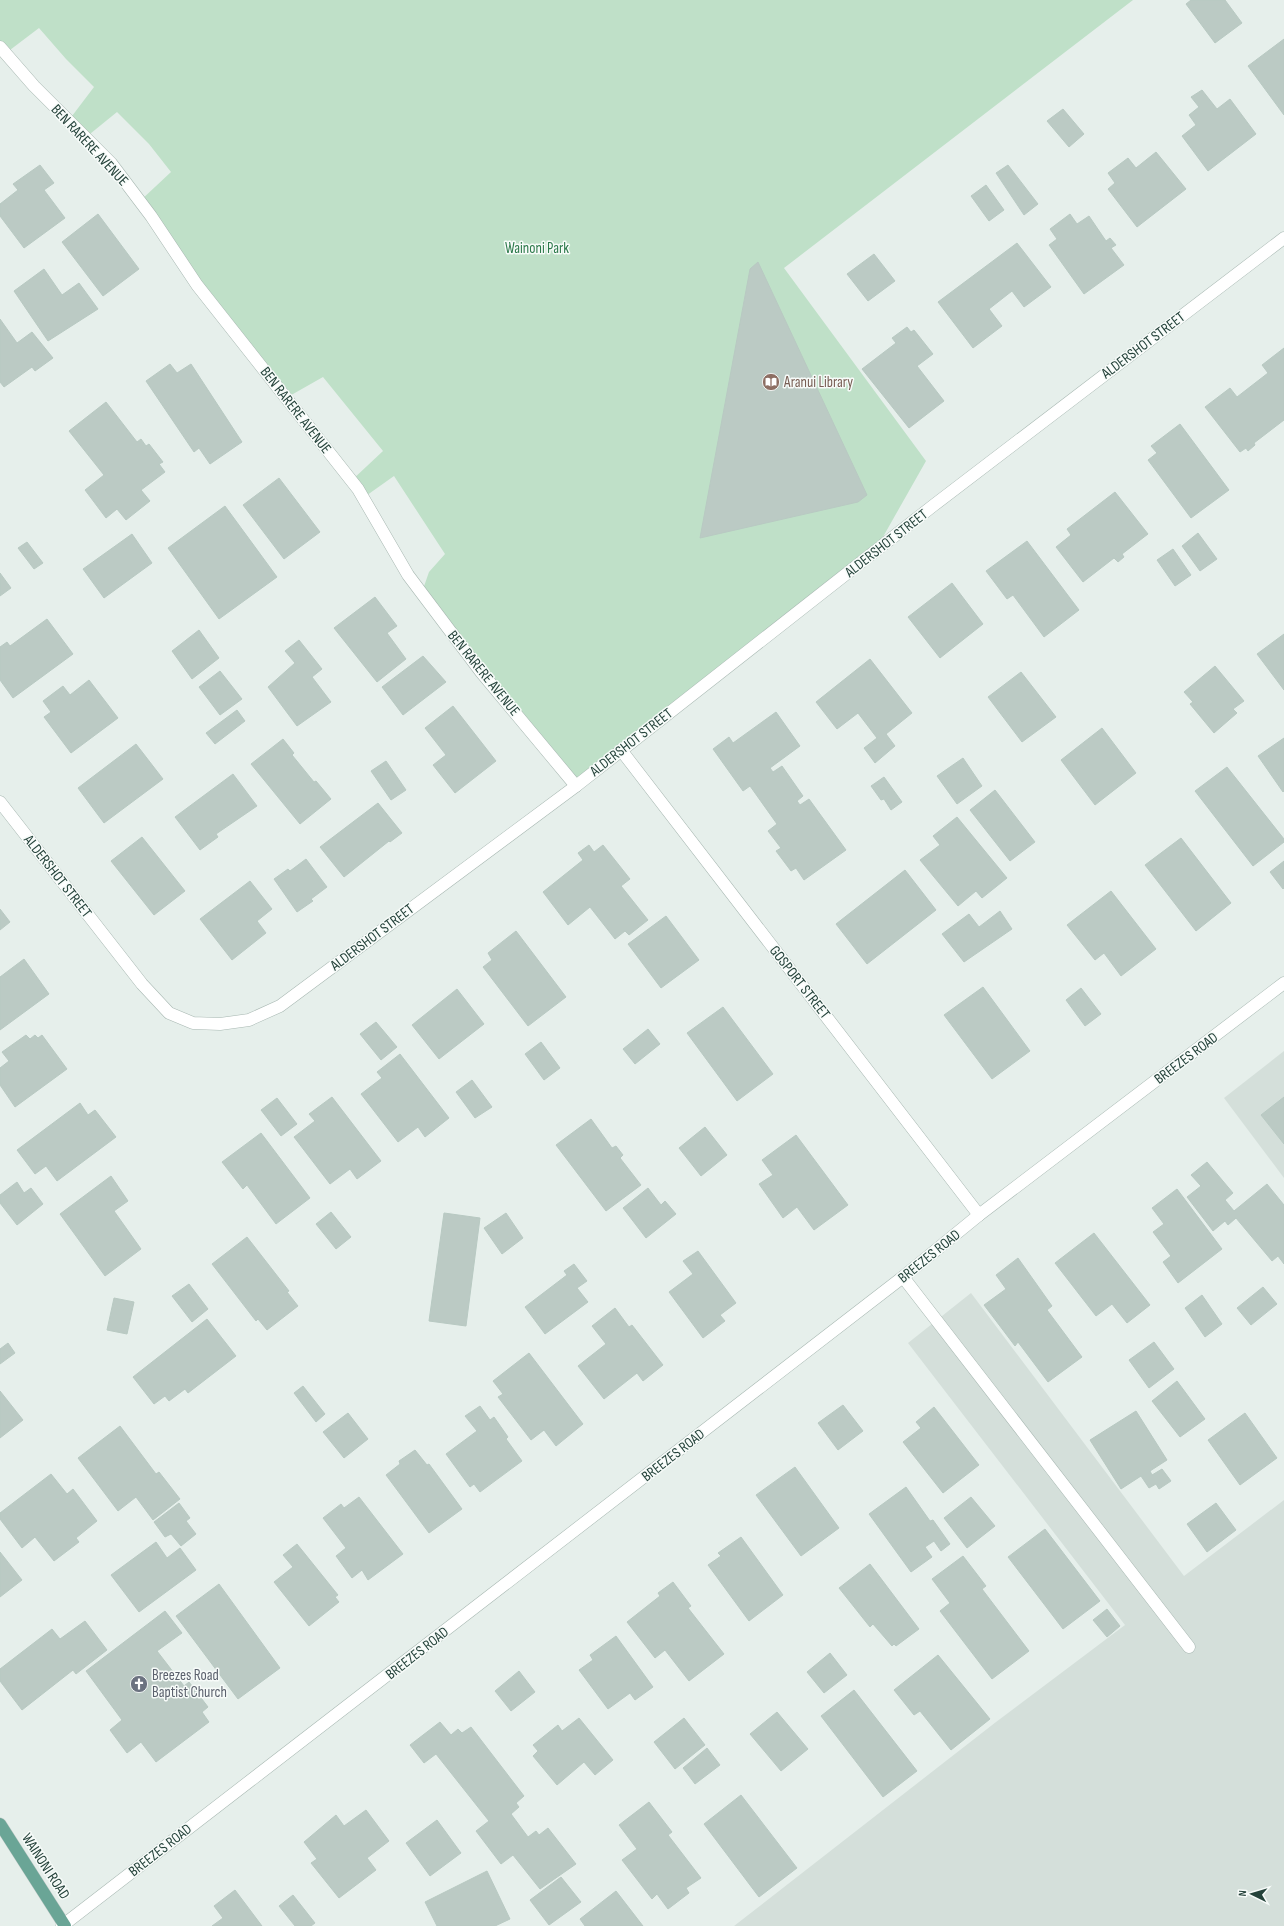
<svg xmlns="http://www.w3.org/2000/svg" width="1284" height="1926" font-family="'Sofia Sans Condensed',sans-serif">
	<rect width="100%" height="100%" fill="#e6efeb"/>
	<g fill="#d4dfda">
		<path d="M1284,1051V1178L1224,1098Z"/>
		<path d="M971,1293L1184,1576L1284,1500V1926H734L996,1722L1125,1625L908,1343Z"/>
	</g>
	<path fill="#bfe0c8" d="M0,0H1133L784,268L926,461L875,551L576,786L422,592L429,572L445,554L394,476L363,498L351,481L383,451L323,377L286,398L140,201L171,172L149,144L117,112L85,138L69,120L94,87L66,59L39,28L6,53L0,47Z"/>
	<g fill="#bbcac4" stroke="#b8c9c2">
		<path d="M1191,0H1225L1242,23L1215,43L1186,4Z"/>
		<path d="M1284,39V115L1248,66Z"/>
		<path d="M1202,90L1217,109L1230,99L1256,134L1208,171L1182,136L1196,125L1189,115L1199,107L1191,97Z"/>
		<path d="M1063,109L1084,134L1069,147L1047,121Z"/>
		<path d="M1156,152L1186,189L1137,227L1108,189L1115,183L1108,173L1128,158L1136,168Z"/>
		<path d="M40,165L54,183L44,190L65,218L24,248L0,216V204L18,190L13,184Z"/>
		<path d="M1008,165L1038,204L1024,215L996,173Z"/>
		<path d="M986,185L1004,210L989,221L971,196Z"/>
		<path d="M98,214L139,269L103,296L62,242Z"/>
		<path d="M1070,214L1077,224L1089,216L1106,241L1110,238L1116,245L1111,248L1124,265L1084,294L1049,245L1057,239L1050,229Z"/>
		<path d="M1017,243L1051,287L1024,307L1012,291L989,309L1002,326L973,348L938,302Z"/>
		<path d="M874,254L895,281L868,301L847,274Z"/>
		<path d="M758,262L867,495L858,502L700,538L750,269Z"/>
		<path d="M44,269L62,295L79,283L98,309L48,341L14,291Z"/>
		<path d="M0,319L17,343L32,332L53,358L35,371L32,367L4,387L0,382Z"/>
		<path d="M907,327L911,332L914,330L933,354L917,366L944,401L909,428L862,369L896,343L892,338Z"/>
		<path d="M1284,348V420L1254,443L1255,445L1248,451L1246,448L1240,452L1205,407L1230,388L1237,397L1268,373L1262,365Z"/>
		<path d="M170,364L177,373L191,364L242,442L210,464L199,448L194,452L146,381Z"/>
		<path d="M106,402L137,442L141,439L146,446L149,444L163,462L159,464L165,472L141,490L150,501L126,520L117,509L106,518L85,490L104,475L69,431Z"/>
		<path d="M1180,424L1229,490L1191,518L1148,460L1157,453L1151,446Z"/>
		<path d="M279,478L320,532L284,559L243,505Z"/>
		<path d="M1115,492L1148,534L1122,554L1124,557L1118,562L1114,558L1083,582L1056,547L1071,535L1067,529Z"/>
		<path d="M225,506L277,577L219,619L168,548Z"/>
		<path d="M1198,533L1217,559L1200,571L1182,546Z"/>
		<path d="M132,534L152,563L104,598L83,569Z"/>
		<path d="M1027,541L1079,610L1044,637L1013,595L1007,599L986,571Z"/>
		<path d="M27,542L43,563L34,569L18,548Z"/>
		<path d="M1173,549L1191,575L1175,586L1157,560Z"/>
		<path d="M0,573L11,588L0,596Z"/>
		<path d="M952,583L983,624L940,658L908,617Z"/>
		<path d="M375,597L397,626L387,633L406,659L377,682L334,628Z"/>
		<path d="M47,619L73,654L13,698L0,680V647L7,642L10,646Z"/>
		<path d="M199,630L219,658L192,679L172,651Z"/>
		<path d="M1284,634V690L1257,654Z"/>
		<path d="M299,640L322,669L312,677L331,702L297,726L268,687L295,663L285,651Z"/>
		<path d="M423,656L446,682L403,715L382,687Z"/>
		<path d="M870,659L912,713L886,734L895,746L875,763L864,748L877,738L858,713L837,729L816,702Z"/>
		<path d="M1215,666L1244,701L1233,709L1237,713L1214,733L1190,704L1193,702L1184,692Z"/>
		<path d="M220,671L242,699L220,715L199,687Z"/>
		<path d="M1021,672L1056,717L1022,742L988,697Z"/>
		<path d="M89,680L118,718L71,753L44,717L51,712L43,701L63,686L70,695Z"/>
		<path d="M453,706L496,761L455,793L433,765L446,755L425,728Z"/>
		<path d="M237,710L245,721L215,744L206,733Z"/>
		<path d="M776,712L800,746L770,768L773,772L782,766L803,796L797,801L800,805L809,799L846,850L804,880L796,868L791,871L776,851L781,848L768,831L777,824L750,786L743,791L713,749L729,737L733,743Z"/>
		<path d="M1102,728L1136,773L1095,805L1061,760Z"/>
		<path d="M1284,738V791L1283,792L1258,756Z"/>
		<path d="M283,739L294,753L292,755L314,782L316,781L331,799L300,824L251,764Z"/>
		<path d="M136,744L163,779L104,823L78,788Z"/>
		<path d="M963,758L982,786L957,804L937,776Z"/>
		<path d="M386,761L406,790L391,800L371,771Z"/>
		<path d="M1227,767L1284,839V842L1253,866L1195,791Z"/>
		<path d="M233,774L257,806L216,834L218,837L200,850L175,817Z"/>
		<path d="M884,777L902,802L891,810L884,799L881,800L871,786Z"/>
		<path d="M995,790L1035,842L1010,861L970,810Z"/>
		<path d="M378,803L402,833L390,842L389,841L344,877L320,847Z"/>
		<path d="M957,817L1007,878L982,898L976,891L958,906L920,860L940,845L933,836Z"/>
		<path d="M142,837L185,891L154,915L111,861Z"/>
		<path d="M1181,838L1231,903L1196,931L1145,865Z"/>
		<path d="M589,845L594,852L603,845L630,879L621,886L648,920L629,935L625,931L615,939L590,907L568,925L543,892L583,860L578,853Z"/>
		<path d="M306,859L327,887L311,899L313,901L297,912L274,879L288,869L290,871Z"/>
		<path d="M1284,861V888L1283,889L1270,872Z"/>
		<path d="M905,870L936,910L867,964L836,924Z"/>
		<path d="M250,881L272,909L257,921L266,933L232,960L200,919Z"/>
		<path d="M1111,891L1156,949L1121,976L1104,953L1095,960L1067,925Z"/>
		<path d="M0,909L10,922L0,930Z"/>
		<path d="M1000,911L1012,929L964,962L942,934L969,914L979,927Z"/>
		<path d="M666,916L699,960L661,988L628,944Z"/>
		<path d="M516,931L566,997L528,1026L483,967L492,960L488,953Z"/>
		<path d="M24,959L49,994L0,1030V977Z"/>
		<path d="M983,987L1030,1051L992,1079L944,1015Z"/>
		<path d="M1081,988L1101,1014L1085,1026L1066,1000Z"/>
		<path d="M457,989L484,1024L439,1059L412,1025Z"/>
		<path d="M723,1007L773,1074L737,1101L687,1033Z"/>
		<path d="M376,1022L397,1047L381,1060L360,1034Z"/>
		<path d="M648,1029L660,1044L635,1064L623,1049Z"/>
		<path d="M26,1035L30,1039L35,1035L38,1038L42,1035L67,1069L15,1107L0,1085V1068L9,1061L2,1052Z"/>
		<path d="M541,1042L560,1068L544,1080L525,1054Z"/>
		<path d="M400,1054L449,1118L425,1137L418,1127L398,1142L361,1094L382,1078L377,1072Z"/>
		<path d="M472,1080L492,1107L475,1118L456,1092Z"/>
		<path d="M332,1097L381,1161L357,1179L350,1169L330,1184L294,1137L315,1121L309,1114Z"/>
		<path d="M1284,1097V1144L1261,1115Z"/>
		<path d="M277,1098L297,1124L281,1136L261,1110Z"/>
		<path d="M80,1103L88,1115L95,1110L116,1137L57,1181L46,1166L35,1174L17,1150Z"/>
		<path d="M591,1119L612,1148L616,1146L623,1155L620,1158L641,1185L606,1211L556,1145Z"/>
		<path d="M705,1127L727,1155L701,1176L679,1148Z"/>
		<path d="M261,1133L310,1198L276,1224L247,1185L243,1189L222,1162Z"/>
		<path d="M796,1135L848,1205L814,1230L797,1207L783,1218L759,1184L773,1175L762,1160Z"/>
		<path d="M1207,1162L1233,1193L1225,1200L1234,1211L1267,1184L1284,1205V1264L1278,1256L1272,1261L1236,1218L1228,1225L1225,1221L1213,1231L1187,1197L1201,1186L1191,1175Z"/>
		<path d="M111,1176L128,1201L114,1211L141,1249L105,1276L60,1214Z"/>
		<path d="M17,1182L24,1193L31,1188L43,1204L17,1225L0,1203V1195Z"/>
		<path d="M648,1188L661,1205L665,1201L676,1214L646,1238L623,1208Z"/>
		<path d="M1177,1189L1222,1249L1178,1283L1163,1262L1171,1256L1153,1232L1164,1224L1152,1208Z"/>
		<path d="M331,1212L351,1237L336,1249L316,1224Z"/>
		<path d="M444,1213L480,1218L466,1326L429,1321Z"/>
		<path d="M506,1213L523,1238L502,1254L484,1228Z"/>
		<path d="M1094,1233L1150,1305L1127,1323L1112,1304L1096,1316L1055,1263Z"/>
		<path d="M247,1237L289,1291L287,1292L298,1306L267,1330L258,1319L256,1321L212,1264Z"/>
		<path d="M698,1251L736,1303L720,1315L725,1321L703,1338L669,1292L693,1274L683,1261Z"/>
		<path d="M1018,1258L1052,1306L1047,1310L1082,1357L1048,1382L1018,1342L1015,1346L984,1305L1006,1289L996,1275Z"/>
		<path d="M574,1264L587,1281L577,1288L588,1302L545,1334L525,1307L567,1275L564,1271Z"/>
		<path d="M189,1284L208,1309L192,1322L172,1296Z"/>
		<path d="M1263,1287L1277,1304L1251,1325L1237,1308Z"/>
		<path d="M1202,1295L1222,1324L1205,1337L1185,1308Z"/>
		<path d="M114,1298L134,1302L127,1334L107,1330Z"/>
		<path d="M615,1308L629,1327L632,1325L663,1365L643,1381L637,1373L604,1399L578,1366L606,1344L592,1326Z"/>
		<path d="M207,1319L236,1356L188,1393L185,1389L169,1401L165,1396L154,1404L133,1377Z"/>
		<path d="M1154,1342L1174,1369L1149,1388L1129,1360Z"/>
		<path d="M8,1343L15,1353L0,1364V1349Z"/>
		<path d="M529,1353L583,1424L556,1446L544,1430L531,1440L498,1397L503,1394L493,1381Z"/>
		<path d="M1177,1381L1205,1419L1180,1437L1152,1401Z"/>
		<path d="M303,1386L325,1414L316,1422L294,1393Z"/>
		<path d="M0,1391L23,1420L0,1438Z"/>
		<path d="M843,1405L863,1431L838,1450L818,1423Z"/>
		<path d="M480,1406L490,1420L494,1417L508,1437L506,1439L522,1461L480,1492L474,1484L470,1487L446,1454L477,1431L465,1416Z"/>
		<path d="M934,1407L979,1465L943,1493L903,1442L921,1428L916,1422Z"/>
		<path d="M1136,1411L1167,1460L1150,1471L1152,1475L1162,1469L1171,1481L1159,1489L1156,1484L1149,1488L1141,1476L1121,1489L1090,1440Z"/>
		<path d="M348,1413L368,1439L344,1458L323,1432Z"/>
		<path d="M1245,1413L1277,1458L1240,1485L1208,1440Z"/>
		<path d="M120,1426L156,1474L159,1472L180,1499L153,1520L136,1497L118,1511L78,1458Z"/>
		<path d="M415,1450L427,1465L429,1464L462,1509L429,1533L386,1475L400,1464L399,1461Z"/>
		<path d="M795,1467L839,1528L801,1556L756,1495Z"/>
		<path d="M51,1474L67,1494L73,1489L97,1521L76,1538L79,1542L54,1561L35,1537L22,1548L0,1519V1513Z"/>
		<path d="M906,1487L930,1521L933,1520L950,1544L941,1551L934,1541L925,1547L932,1557L911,1572L869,1514Z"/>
		<path d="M359,1497L403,1554L368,1580L362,1570L352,1578L336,1556L346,1548L323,1518L341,1504L344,1508Z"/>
		<path d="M971,1497L995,1526L967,1548L944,1518Z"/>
		<path d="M179,1503L190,1518L186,1521L196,1534L181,1546L171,1534L165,1537L154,1522Z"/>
		<path d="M1216,1503L1236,1530L1207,1552L1187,1524Z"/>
		<path d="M1045,1529L1100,1601L1063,1629L1008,1557Z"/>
		<path d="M741,1537L783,1595L749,1621L708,1565L721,1556L718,1553Z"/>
		<path d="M156,1542L167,1558L180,1548L196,1570L139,1612L111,1575Z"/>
		<path d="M297,1544L338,1595L335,1597L339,1602L309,1626L274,1582L293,1567L283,1555Z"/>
		<path d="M0,1552L22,1580L0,1597Z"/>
		<path d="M963,1556L986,1586L982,1589L1029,1651L992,1679L940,1611L950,1603L932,1579Z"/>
		<path d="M870,1564L919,1629L896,1646L894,1644L892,1646L873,1624L870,1627L839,1588Z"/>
		<path d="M673,1582L691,1606L688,1608L724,1654L689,1681L665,1650L655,1658L627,1622L660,1596L658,1593Z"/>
		<path d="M219,1584L280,1668L238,1699L176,1616Z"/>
		<path d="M1107,1609L1120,1626L1107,1637L1093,1620Z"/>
		<path d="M165,1611L182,1633L157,1651L184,1686L189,1682L208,1707L202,1712L209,1722L156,1762L141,1742L127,1753L110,1730L122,1720L86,1671Z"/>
		<path d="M85,1621L107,1650L76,1674L73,1670L22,1710L0,1681V1669L52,1629L60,1639Z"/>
		<path d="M616,1636L653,1687L635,1700L630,1693L608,1709L579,1670L593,1660L590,1655Z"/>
		<path d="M830,1653L847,1675L824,1693L807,1672Z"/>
		<path d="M938,1655L990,1719L951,1750L920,1711L914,1715L894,1690Z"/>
		<path d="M519,1671L535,1692L511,1711L495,1691Z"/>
		<path d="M854,1690L917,1771L883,1797L821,1716Z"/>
		<path d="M777,1712L808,1749L781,1771L750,1734Z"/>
		<path d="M579,1718L613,1760L595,1775L584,1762L557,1785L533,1756L538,1751L533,1745L558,1725L562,1731Z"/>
		<path d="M684,1718L705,1745L675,1769L654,1742Z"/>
		<path d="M440,1722L451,1735L458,1729L462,1733L471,1727L524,1796L516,1803L519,1807L511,1814L528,1837L536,1831L539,1835L548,1828L576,1864L540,1889L513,1855L501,1864L476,1831L489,1821L436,1754L424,1763L410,1745Z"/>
		<path d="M707,1748L720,1765L695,1784L683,1768Z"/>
		<path d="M741,1795L797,1868L759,1897L704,1824Z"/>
		<path d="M649,1802L672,1832L668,1835L701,1878L686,1888L689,1893L668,1909L657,1894L652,1899L622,1860L637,1849L619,1825Z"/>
		<path d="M366,1810L389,1841L367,1858L376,1870L339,1898L311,1863L317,1859L304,1842L336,1815L344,1826Z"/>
		<path d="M437,1820L461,1853L430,1876L406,1843Z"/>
		<path d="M487,1871L510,1919L495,1926H437L425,1902Z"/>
		<path d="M561,1877L581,1902L549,1925L530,1900Z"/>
		<path d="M235,1890L262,1926H212L223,1918L214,1906Z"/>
		<path d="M616,1891L643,1926H585L580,1919Z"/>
		<path d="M293,1895L315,1923L311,1926H295L279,1906Z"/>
	</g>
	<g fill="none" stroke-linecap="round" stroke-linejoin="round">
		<defs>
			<g id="minor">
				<path d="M0,47L34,86L111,163L151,216L197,285L358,489L408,575L481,672L576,786"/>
				<path d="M621,750L979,1215"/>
				<path d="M0,802L142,984L169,1013L193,1023L220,1024L249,1020L280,1006L576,786L934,505L1284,238"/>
				<path d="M903,1277L1189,1647"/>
				<path d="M62,1926L903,1277L979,1215L1284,983"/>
			</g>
			<path id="major" d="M0,1824L65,1926"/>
		</defs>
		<use href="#minor" stroke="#a8b8b2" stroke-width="13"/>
		<use href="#major" stroke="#c2cac8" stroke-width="13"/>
		<use href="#minor" stroke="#fff" stroke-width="12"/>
		<use href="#major" stroke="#6aa596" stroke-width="12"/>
	</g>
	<defs>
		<symbol id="library-disc" viewBox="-11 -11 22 22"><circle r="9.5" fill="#8d6e63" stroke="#f7fbf9"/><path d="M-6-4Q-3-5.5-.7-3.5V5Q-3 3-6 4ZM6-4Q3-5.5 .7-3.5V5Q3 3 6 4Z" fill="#fff"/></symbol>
		<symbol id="church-disc" viewBox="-11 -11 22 22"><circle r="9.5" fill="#6b7280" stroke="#f7fbf9"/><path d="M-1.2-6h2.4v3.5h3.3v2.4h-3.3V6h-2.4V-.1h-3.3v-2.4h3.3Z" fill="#fff"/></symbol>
	</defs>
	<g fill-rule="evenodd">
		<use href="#library-disc" x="761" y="372" width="20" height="20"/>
		<use href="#church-disc" x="129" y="1674" width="20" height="20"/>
	</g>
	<g text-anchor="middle" stroke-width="3" stroke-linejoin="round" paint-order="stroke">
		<g font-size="15" fill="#24423a" stroke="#f7fbf9">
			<text transform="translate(90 145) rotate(47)" y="5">BEN RARERE AVENUE</text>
			<text transform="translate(1143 345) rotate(-37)" y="5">ALDERSHOT STREET</text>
			<text transform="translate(296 410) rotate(52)" y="5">BEN RARERE AVENUE</text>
			<text transform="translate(886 543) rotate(-38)" y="5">ALDERSHOT STREET</text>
			<text transform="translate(484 673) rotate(51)" y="5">BEN RARERE AVENUE</text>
			<text transform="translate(631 742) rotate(-38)" y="5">ALDERSHOT STREET</text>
			<text transform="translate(58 876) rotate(52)" y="5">ALDERSHOT STREET</text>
			<text transform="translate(372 937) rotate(-37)" y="5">ALDERSHOT STREET</text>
			<text transform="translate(800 982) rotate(52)" y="5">GOSPORT STREET</text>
			<text transform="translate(1186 1058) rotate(-37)" y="5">BREEZES ROAD</text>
			<text transform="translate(929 1256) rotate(-39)" y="5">BREEZES ROAD</text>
			<text transform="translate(673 1455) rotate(-38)" y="5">BREEZES ROAD</text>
			<text transform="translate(417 1653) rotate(-38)" y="5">BREEZES ROAD</text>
			<text transform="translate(160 1850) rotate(-38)" y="5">BREEZES ROAD</text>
			<text transform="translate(46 1866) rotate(57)" y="5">WAINONI ROAD</text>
		</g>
		<g font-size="15" fill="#2d7a4b" stroke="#f7fbf9">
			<text x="537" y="253">Wainoni Park</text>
		</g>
		<g font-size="15" fill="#785e54" stroke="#f7fbf9" text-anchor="start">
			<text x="784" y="387">Aranui Library</text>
		</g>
		<g font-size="15" fill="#5b616d" stroke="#f7fbf9" text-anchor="start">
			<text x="152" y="1680">Breezes Road<tspan x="152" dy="17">Baptist Church</tspan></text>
		</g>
	</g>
	<g transform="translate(1252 1894) rotate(275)" stroke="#f7fbf9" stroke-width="3" paint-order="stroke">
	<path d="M0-3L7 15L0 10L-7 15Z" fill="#24423a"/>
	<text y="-6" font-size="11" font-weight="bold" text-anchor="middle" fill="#24423a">N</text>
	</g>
</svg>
